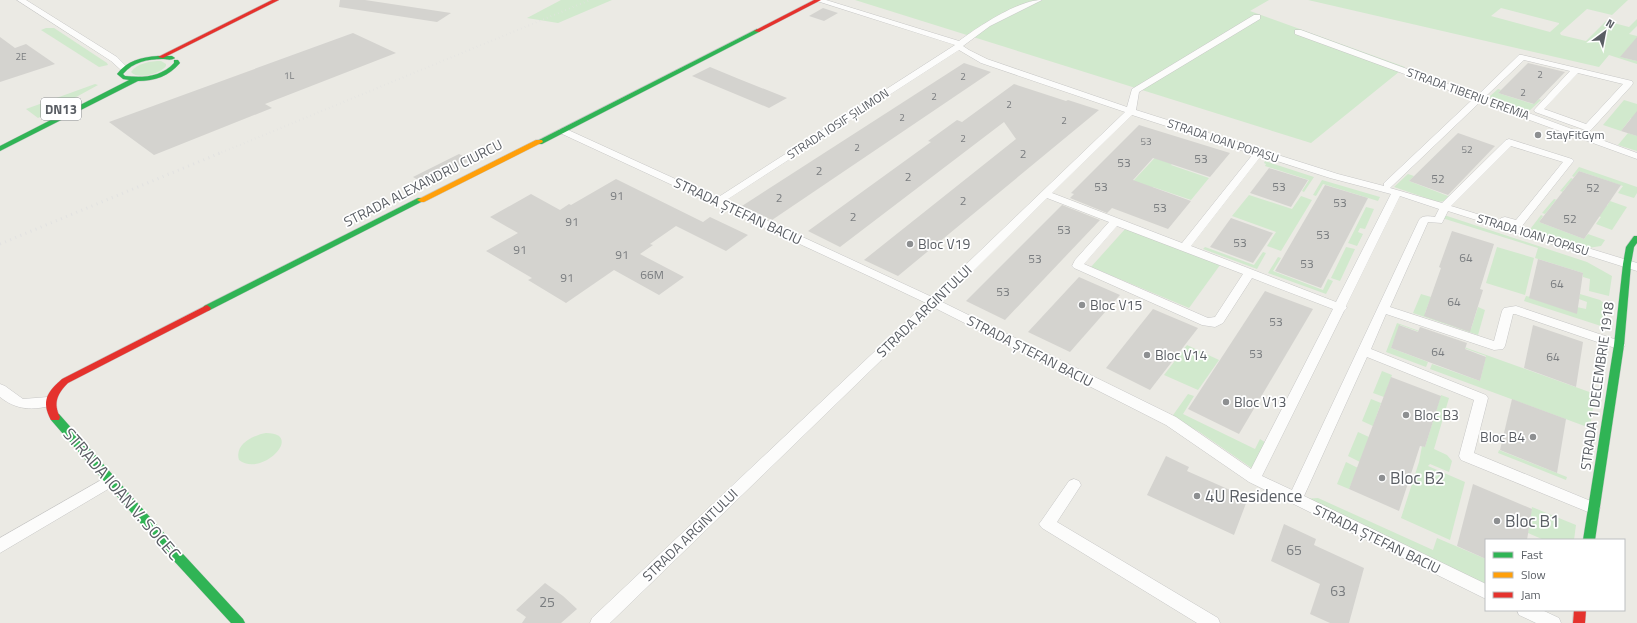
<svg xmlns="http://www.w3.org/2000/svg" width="1637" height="623" font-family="'Titillium Web',sans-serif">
	<rect width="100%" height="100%" fill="#ebeae4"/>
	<g fill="#d1e9cd" fill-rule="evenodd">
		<path d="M561,0H612L558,23L527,18Z"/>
		<path d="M855,0H1269L1250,11L1405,67L1311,143Z"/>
		<path d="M1308,0H1628L1612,15L1587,9L1560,33L1561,35L1586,41L1606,21L1629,27L1637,19V26L1629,34L1637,36V39L1621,57L1637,61V64L1609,55L1599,67ZM1501,8L1559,23V24L1550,32L1491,16Z"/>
		<path d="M46,28H54L107,63L108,65L99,67L41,30Z"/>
		<path d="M161,61L166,64V66C160,74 138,80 131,72C137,63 151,61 161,61Z"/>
		<path d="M95,84L98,85L38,118L26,109Z"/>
		<path d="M1498,89L1501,90L1498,93L1533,104L1539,99L1541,100L1528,112L1490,98L1489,97Z"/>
		<path d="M1624,100L1637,104V120L1631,118L1621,131L1603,125Z"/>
		<path d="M1628,133L1637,136V151L1618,145Z"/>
		<path d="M1163,149L1180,155L1171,165L1209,178L1191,200L1153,187L1141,200L1122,193Z"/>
		<path d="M1265,161L1314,177L1304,192L1302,191L1309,180L1265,166L1266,164L1264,163Z"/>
		<path d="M1579,167L1637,187V193L1634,198L1618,193L1623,186L1579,171L1574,177L1572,176Z"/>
		<path d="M1408,174L1414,176L1409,181L1448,196L1455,191L1445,201L1438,202L1394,187Z"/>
		<path d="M1571,178L1573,179L1563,191L1607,206L1610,201L1627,207L1612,230L1596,224L1601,217L1556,200L1545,214L1542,213L1554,199L1571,204L1577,196L1560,191Z"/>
		<path d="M1322,180L1380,197L1378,201L1323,184L1316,196L1313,195Z"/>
		<path d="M1249,195L1292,209L1301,196L1312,200L1281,251L1267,246L1276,232L1232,216Z"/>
		<path d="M1366,207L1374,209L1365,229L1360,228L1358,232L1363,234L1357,246L1348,243Z"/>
		<path d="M1441,214L1587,262L1612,276L1609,296L1589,291L1590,279L1583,277V273L1535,258L1538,248L1442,218Z"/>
		<path d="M1541,215L1543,216L1539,222L1584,239L1588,234L1605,240L1601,246L1588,248L1528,232Z"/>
		<path d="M1126,228L1220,265L1189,308L1091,267Z"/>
		<path d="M1205,247L1254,265L1263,252L1266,253L1257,269L1203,249Z"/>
		<path d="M1346,247L1355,249L1340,281L1331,278Z"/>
		<path d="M1497,247L1534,258L1525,295L1486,283Z"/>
		<path d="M1278,257L1281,258L1273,271L1323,290L1328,279L1333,281L1326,294L1268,273Z"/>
		<path d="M1421,294L1431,297L1425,313L1471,329L1478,307L1485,310L1478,335L1413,313Z"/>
		<path d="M1580,294L1600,300L1607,306L1604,327L1524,301L1526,296L1586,309L1587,302L1579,299Z"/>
		<path d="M1397,323L1595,394L1590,428L1430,369L1432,364L1480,381L1486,356L1400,325L1391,348L1428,362L1426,367L1386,352Z"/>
		<path d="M1187,345L1219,360L1198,390L1164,375Z"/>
		<path d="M1382,371L1392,375L1384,397L1373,393Z"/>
		<path d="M1188,394L1194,396L1183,414L1255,449L1260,439L1266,443L1253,469L1198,431L1171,418Z"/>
		<path d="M1441,395L1449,398L1434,449L1447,455L1452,461L1449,472L1430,464L1428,466L1465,482L1450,540L1401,518L1419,462L1422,446L1425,447Z"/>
		<path d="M1371,399L1381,403L1373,426L1362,421Z"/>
		<path d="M1358,432L1369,437L1360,462L1348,456Z"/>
		<path d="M266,433C305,433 262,478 239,460C234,444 254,435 266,433Z"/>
		<path d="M1499,450L1567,477L1566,480L1498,453Z"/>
		<path d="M1346,462L1358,468L1349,489L1337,484Z"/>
		<path d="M1318,498L1433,550L1437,538L1486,559V588L1302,499Z"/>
		<path d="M1532,507L1576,525L1574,540H1544L1528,533Z"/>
	</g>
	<g fill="#d4d3cf">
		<path d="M340,0H365L451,13L437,22L339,7Z"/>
		<path d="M823,8L838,13L824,21L809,16Z"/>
		<path d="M353,33L396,53L265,104L272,108L154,155L109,122Z"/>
		<path d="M0,37L15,48L26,44L55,64L0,82Z"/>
		<path d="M1637,37V61L1620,57Z"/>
		<path d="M964,63L991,72L772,220L742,206Z"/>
		<path d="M1528,63L1565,72L1534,104L1498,93Z"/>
		<path d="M710,67L739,79L787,98L769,108L692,76Z"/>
		<path d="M1014,84L1066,101L1068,100L1099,110L898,276L864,260L1016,139L1004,122L840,247L808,231L931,142L928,141L957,120L962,122Z"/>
		<path d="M1637,111V136L1621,131Z"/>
		<path d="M1139,125L1230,153L1210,177L1153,158L1133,180L1191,201L1168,229L1112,208L1107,213L1070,198L1074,194L1071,193Z"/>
		<path d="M1458,133L1495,146L1448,195L1409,181Z"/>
		<path d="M459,154L471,160L425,184L413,177Z"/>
		<path d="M1269,168L1308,180L1291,207L1250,193Z"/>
		<path d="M1579,171L1621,185L1584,239L1539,222Z"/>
		<path d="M616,179L703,222L710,217L748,235L726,251L676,226L650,244L653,245L640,254L684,277L659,295L614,270L566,303L528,280L532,278L486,251L518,233L490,217L531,194L560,210L569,204L571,205Z"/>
		<path d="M1325,185L1368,198L1321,288L1275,271Z"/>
		<path d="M1062,205L1100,220L1005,320L966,301Z"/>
		<path d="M1231,218L1273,233L1253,263L1210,247Z"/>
		<path d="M1452,231L1494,244L1480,289L1483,290L1470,332L1424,316L1441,268L1439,267Z"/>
		<path d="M1538,259L1583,273L1577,314L1529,298Z"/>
		<path d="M1079,277L1120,295L1070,352L1028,332Z"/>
		<path d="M1265,291L1313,309L1239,434L1188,409Z"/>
		<path d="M1153,309L1198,328L1150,390L1106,368Z"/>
		<path d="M1399,325L1418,332L1420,327L1467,343L1465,349L1486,357L1480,381L1391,348Z"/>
		<path d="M1533,325L1583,342L1576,387L1524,368Z"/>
		<path d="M1391,377L1441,396L1425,447L1420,446L1399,511L1349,489Z"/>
		<path d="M1512,399L1566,419L1557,473L1500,450Z"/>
		<path d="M1166,456L1189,467L1187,471L1248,498L1234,535L1147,495Z"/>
		<path d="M1473,484L1532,509L1527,540H1486V559L1457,546Z"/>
		<path d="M1284,524L1316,539L1314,545L1364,568L1349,623H1330L1310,614L1320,584L1271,561Z"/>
		<path d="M545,583L563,596L577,609L561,623H522L526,617L516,610Z"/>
	</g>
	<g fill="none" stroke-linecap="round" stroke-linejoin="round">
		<defs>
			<g id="street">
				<path d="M17,0H26L117,57L128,68L127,70H121L111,61Z"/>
				<path d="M814,0H826L959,41C978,27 1018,0 1042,0L990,26L963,46L969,50L987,59L1127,107L1132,89L1254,15H1260V19L1139,92L1136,110L1338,174L1384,186V183L1473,99L1295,34V30H1301L1478,95L1519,55H1522L1632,81L1633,83L1632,85L1591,130L1588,131L1535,112L1534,110L1570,71L1524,60L1485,97L1637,153V159L1480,102L1390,188L1442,203L1506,140L1509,139L1572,159L1574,161L1572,163L1522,226L1519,227L1637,263V271L1448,211L1442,223L1428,222L1390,307L1494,341L1502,311L1504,308L1516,306L1623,342L1625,345L1623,348L1619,349L1615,348L1515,314H1513L1505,346L1503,349L1494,350L1386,314L1371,349L1486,395L1488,398L1474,453L1598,504L1600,508L1598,512L1593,514L1588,512L1461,460L1459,456L1474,400L1367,357L1304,496L1486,584V599L1249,482L1166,425L935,308L610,623H590L592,618L926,303L871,277L560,133L558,131L560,129H566L717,198L955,45ZM959,50L981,63L1125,112L932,297L725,201ZM1578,73L1623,84L1586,124L1544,109ZM1132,115L1253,154L1182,243L1052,193ZM1511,146L1563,162L1516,220L1505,217L1501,218L1500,221L1451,206ZM1261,156L1330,178L1391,194L1336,302L1191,246ZM1400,196L1439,209L1435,217C1429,216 1422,215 1419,220L1292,490L1262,476L1344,311L1347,308L1346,306ZM1047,198L1109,222L1075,260L1072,266L1074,268L1202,325L1215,327L1223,323L1252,278L1333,309L1251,469L1176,417L942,302ZM1117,226L1243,274L1215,317L1208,318L1084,264Z"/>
				<path d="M0,384L5,386L23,399L48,397L53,399L55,402L53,405C33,411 16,410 0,397Z"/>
				<path d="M110,475L115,477L117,481L115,485L0,553V538Z"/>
				<path d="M1074,479L1079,481L1081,485L1057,522L1218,618L1220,623H1197L1042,528L1039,524L1042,520L1069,481Z"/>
				<path d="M1517,610H1542L1559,618L1561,623H1536L1519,615Z"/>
			</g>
			<g id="fast">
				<path d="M757,29L760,31L759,32L542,144H536L535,142Z"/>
				<path d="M158,56H172L175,58C171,61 167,59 162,59C148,59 133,62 123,74L125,76C143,78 161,77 174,63V60H178L180,63C169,76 155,81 138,81L0,151V146L129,80L123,79L117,74C127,61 141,57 158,56Z"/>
				<path d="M418,198H421L425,200L210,310L207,311L203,308L204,306Z"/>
				<path d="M1634,236H1637V243L1634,247L1631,264L1624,345L1595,540H1583L1614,345L1623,264L1626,247Z"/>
				<path d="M55,413L59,414L171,541L243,619L245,623H231L163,549L51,420L50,417L51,414Z"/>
			</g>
			<path id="slow" d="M536,140H542L543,142L424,202H421L417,200Z"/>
			<g id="jam">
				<path d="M272,0H279L163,58L158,57Z"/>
				<path d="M814,0H821L759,32L754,31Z"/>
				<path d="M207,305L211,308L210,310L68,383C57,394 53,403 60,417L59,420H51C41,401 47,392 62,379Z"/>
				<path d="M1574,610H1586L1585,623H1573Z"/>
			</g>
		</defs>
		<use href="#street" stroke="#c7c7c6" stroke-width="1"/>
		<use href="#fast" stroke="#c7c8c6" stroke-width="1"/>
		<use href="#slow" stroke="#c7c8c6" stroke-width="1"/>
		<use href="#jam" stroke="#c7c8c6" stroke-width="1"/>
		<use href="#street" fill="#fcfcfb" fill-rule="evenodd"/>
		<use href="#fast" fill="#30b455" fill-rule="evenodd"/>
		<use href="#slow" fill="#ff9f0a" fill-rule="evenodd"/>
		<use href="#jam" fill="#e5322d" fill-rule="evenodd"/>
		<path stroke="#e2e2e1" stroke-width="2" stroke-dasharray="0.5 3.5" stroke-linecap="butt" d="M218,154L590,0"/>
		<path stroke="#e2e2e1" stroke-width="3" stroke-dasharray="1 4.5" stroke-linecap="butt" d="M0,244L220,153"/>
	</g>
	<g fill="#8d8f91" stroke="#fff" stroke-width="1.5">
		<circle cx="1538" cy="135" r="4"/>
		<circle cx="910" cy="244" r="4"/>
		<circle cx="1082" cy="305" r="4"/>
		<circle cx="1147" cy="355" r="4"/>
		<circle cx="1226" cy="402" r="4"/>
		<circle cx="1406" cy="415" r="4"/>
		<circle cx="1533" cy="437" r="4"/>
		<circle cx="1382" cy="478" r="4"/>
		<circle cx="1197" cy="496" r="4"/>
		<circle cx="1497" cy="521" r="4"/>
	</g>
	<g text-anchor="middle" stroke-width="3.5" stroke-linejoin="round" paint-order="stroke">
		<g font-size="10" fill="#797c7f">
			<text x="21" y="60">2E</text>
			<text x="1540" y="78">2</text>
			<text x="289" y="79">1L</text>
			<text x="963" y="80">2</text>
			<text x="1523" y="96">2</text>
			<text x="934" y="100">2</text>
			<text x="1009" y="108">2</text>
			<text x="902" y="121">2</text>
			<text x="1064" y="124">2</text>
			<text x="963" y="142">2</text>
			<text x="1146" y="145">53</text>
			<text x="857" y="151">2</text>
			<text x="1467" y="153">52</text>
		</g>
		<g font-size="12" fill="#5a5e64" stroke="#fff">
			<text transform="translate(1468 94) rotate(20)" y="4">STRADA TIBERIU EREMIA</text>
			<text transform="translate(838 124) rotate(-33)" y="4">STRADA IOSIF ȘILIMON</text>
			<text transform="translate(1223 141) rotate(18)" y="4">STRADA IOAN POPASU</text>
			<text transform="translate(1533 235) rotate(17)" y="4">STRADA IOAN POPASU</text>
		</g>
		<g font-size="12" fill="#5a5e64" stroke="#fff" text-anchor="start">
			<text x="1546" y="139">StayFitGym</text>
		</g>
		<g font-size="12" fill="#797c7f">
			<text x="1023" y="158">2</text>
			<text x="1201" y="163">53</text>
			<text x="1124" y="167">53</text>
			<text x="819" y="175">2</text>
			<text x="908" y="181">2</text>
			<text x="1438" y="183">52</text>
			<text x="1101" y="191">53</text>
			<text x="1279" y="191">53</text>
			<text x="1593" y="192">52</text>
			<text x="617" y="200">91</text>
			<text x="779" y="202">2</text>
			<text x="963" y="205">2</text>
			<text x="1340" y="207">53</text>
			<text x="1160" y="212">53</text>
			<text x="853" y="221">2</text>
			<text x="1570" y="223">52</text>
			<text x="572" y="226">91</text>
			<text x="1064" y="234">53</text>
			<text x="1323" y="239">53</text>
			<text x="1240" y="247">53</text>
			<text x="520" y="254">91</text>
			<text x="622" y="259">91</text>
			<text x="1466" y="262">64</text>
			<text x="1035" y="263">53</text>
			<text x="1307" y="268">53</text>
			<text x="652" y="279">66M</text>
			<text x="567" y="282">91</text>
			<text x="1557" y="288">64</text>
			<text x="1003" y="296">53</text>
			<text x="1454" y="306">64</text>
			<text x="1276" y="326">53</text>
			<text x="1438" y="356">64</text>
			<text x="1256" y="358">53</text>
			<text x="1553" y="361">64</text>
		</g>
		<rect fill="#fff" stroke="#8c8e92" stroke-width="1" x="41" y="98" width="40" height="22" rx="3"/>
		<g font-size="13" font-weight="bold" fill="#5a5e64">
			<text x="61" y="114">DN13</text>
		</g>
		<g font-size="14" fill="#5a5e64" stroke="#fff">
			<text transform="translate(423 183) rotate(-27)" y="5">STRADA ALEXANDRU CIURCU</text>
			<text transform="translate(738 211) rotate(25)" y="5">STRADA ȘTEFAN BACIU</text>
			<text transform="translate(924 311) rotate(-44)" y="5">STRADA ARGINTULUI</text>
			<text transform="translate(1030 351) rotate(27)" y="5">STRADA ȘTEFAN BACIU</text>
			<text transform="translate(1597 386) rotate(-82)" y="5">STRADA 1 DECEMBRIE 1918</text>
			<text transform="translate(690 535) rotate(-44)" y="5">STRADA ARGINTULUI</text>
			<text transform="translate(1377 539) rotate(26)" y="5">STRADA ȘTEFAN BACIU</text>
		</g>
		<g font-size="14" fill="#5a5e64" stroke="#fff" text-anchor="start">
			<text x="918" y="249">Bloc V19</text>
			<text x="1090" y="310">Bloc V15</text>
			<text x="1155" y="360">Bloc V14</text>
			<text x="1234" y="407">Bloc V13</text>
			<text x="1414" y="420">Bloc B3</text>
			<text x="1525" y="442" text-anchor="end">Bloc B4</text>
		</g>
		<g font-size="14" fill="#797c7f">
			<text x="1294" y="555">65</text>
			<text x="1338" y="596">63</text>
			<text x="547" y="607">25</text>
		</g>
		<g font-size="17" fill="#5a5e64" stroke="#fff" text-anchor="start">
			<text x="1390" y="484">Bloc B2</text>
			<text x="1205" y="502">4U Residence</text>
			<text x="1505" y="527">Bloc B1</text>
		</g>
		<g font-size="17" fill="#5a5e64" stroke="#fff">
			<text transform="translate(122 494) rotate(49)" y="6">STRADA IOAN V. SOCEC</text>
		</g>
	</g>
	<rect x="1485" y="539" width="140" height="72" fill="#ffffff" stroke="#bdbfc1"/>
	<rect x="1493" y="552" width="20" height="6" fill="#30b455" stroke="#bdbfc1"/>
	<text x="1521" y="559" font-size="12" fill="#5a5e64">Fast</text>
	<rect x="1493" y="572" width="20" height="6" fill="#ff9f0a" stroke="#bdbfc1"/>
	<text x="1521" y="579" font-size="12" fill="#5a5e64">Slow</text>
	<rect x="1493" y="592" width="20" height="6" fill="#e5322d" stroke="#bdbfc1"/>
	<text x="1521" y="599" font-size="12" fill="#5a5e64">Jam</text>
	<g transform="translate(1605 32) rotate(32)" stroke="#ffffff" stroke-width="3" paint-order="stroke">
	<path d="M0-3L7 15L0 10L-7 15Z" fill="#5a5e64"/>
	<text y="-6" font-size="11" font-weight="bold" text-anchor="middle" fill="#5a5e64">N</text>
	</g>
</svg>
